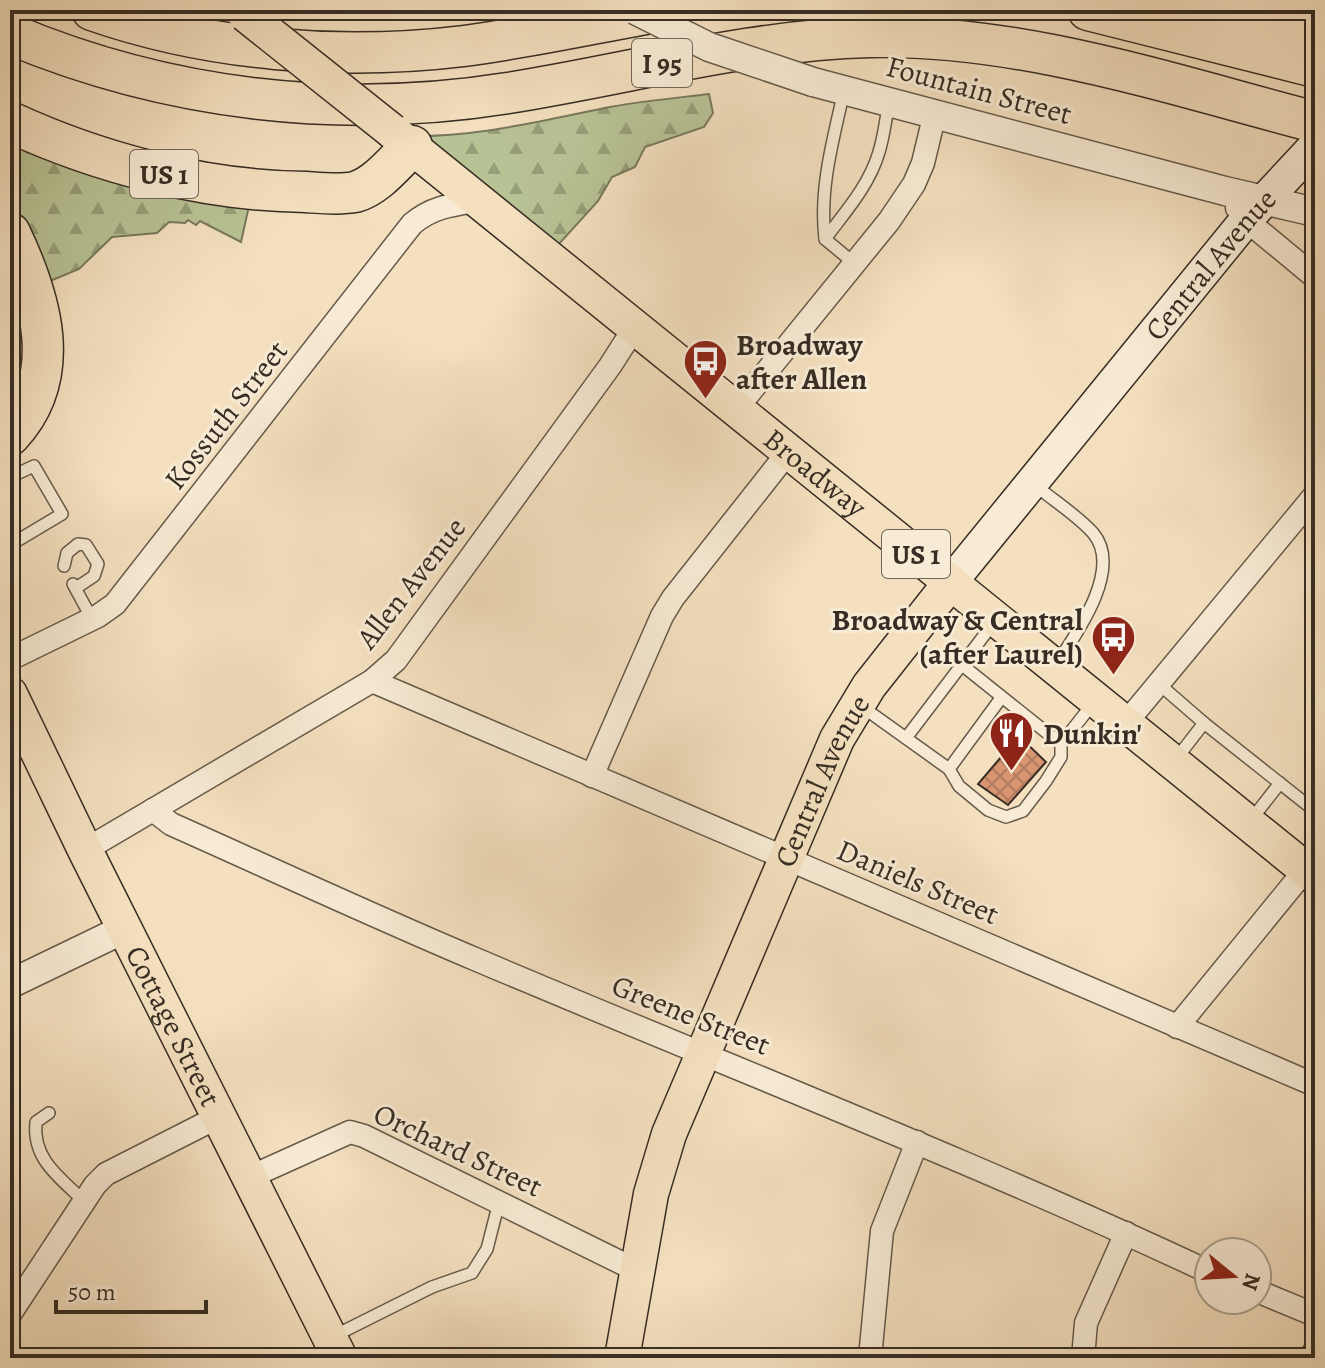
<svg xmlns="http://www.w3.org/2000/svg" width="1325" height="1368" font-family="Alegreya,serif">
	<defs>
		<pattern id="forest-firs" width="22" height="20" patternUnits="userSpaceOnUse" patternTransform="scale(2)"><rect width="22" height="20" fill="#b8c395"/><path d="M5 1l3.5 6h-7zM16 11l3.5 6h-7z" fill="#969f79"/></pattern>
		<pattern id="building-cross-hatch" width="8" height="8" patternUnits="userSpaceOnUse" patternTransform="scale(2)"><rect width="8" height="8" fill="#d99572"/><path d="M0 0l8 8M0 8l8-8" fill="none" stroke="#b17a5d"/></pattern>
	</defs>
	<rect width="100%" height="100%" fill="#f4e0bf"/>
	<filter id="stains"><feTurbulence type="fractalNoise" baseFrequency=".0025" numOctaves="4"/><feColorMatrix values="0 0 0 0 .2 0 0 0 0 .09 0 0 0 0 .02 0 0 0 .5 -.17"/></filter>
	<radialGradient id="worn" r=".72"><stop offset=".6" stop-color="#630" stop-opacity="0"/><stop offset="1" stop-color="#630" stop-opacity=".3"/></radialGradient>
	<g fill="url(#forest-firs)" stroke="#78785c" stroke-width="2">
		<path d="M709,94L713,113L704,127L645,147L635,167L612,177L598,201L549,255L402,136C475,138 540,121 610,107C643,101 676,98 709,94Z"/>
		<path d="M10,125L253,188L241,242L200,221L196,225L188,220L185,223L169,222L157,233L112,237L79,269L31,289L10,244Z"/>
	</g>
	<path fill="url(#building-cross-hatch)" stroke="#372d24" stroke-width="2" d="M1019,736L1046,762L1008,805L978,784Z"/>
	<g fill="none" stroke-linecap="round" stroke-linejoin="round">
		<defs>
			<g id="service">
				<path d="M844,91C833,140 819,189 825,239L855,264"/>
				<path d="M825,239C845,212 869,186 879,152C884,136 886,118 889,101"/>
				<path d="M10,477L34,466L62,514L10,545"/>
				<path d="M1035,485C1054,501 1077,515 1093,533C1123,568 1078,632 1057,663"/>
				<path d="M64,566L67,553L78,544L86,545L98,564L94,576L76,588"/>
				<path d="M73,584L92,619"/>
				<path d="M962,665L1061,744"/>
				<path d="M1159,684L1204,723"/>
				<path d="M861,706L949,769L959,786L988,810L1006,817L1023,811L1046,781L1061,757V744L1094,702"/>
				<path d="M906,738L995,621"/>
				<path d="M1176,759L1204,723L1315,811"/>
				<path d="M949,769L1001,698"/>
				<path d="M1251,820L1280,783"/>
				<path d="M49,1113L36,1122C32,1159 59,1177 84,1201"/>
				<path d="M334,1336L432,1287L472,1273L487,1249L499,1202"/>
			</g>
			<g id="minor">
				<path d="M1237,208L1246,220L1315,277"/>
				<path d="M737,408L889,221L914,184L923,163L935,113"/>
				<path d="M10,659L98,616L115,604L412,224C432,207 451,205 477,201"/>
				<path d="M372,681L1308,1082"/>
				<path d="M1125,724L1315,495"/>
				<path d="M592,776L662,616L673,598L789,451"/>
				<path d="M153,810L171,824C272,869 373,916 475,959C720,1063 968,1159 1209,1272"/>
				<path d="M85,850L372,681L396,660L610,366L635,327"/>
				<path d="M1177,1027L1314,859"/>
				<path d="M250,1177L350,1132L364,1136L638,1271"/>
				<path d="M1257,1291L1315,1315"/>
				<path d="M10,1314L95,1185L106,1174L218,1117"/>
				<path d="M870,1358L882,1231L917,1142"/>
				<path d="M1083,1358L1086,1323L1126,1233"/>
				<path d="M1310,1358L1315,1350"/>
			</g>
			<g id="tertiary">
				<path d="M813,82L1225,191L1315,212"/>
				<path d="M10,984L124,929"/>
			</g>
			<g id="secondary">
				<path id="s1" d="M951,582L1246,220L1315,146"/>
			</g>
			<g id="primary">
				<path id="s2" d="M392,131L1315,877"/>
				<path id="s3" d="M10,694L85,850L340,1358"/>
				<path id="s4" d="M622,1358L651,1194L669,1134L837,739L869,686L951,582"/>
			</g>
			<g id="motorway">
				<path d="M92,10C210,51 340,61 464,46C532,37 599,22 667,10"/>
				<path d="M1088,10L1315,67"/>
				<path d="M1215,10L1292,37"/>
				<path d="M10,34C168,100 338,120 508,93C629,74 747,40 870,37C1022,34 1169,84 1315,122"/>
				<path d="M10,122C101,164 206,191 306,192C321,193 340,195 355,192C377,186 396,161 412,146"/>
				<path d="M10,233C41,298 65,376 10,435"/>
			</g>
		</defs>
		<use href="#service" stroke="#665a4b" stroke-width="14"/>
		<use href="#minor" stroke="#665a4b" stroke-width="25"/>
		<use href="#tertiary" stroke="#665a4b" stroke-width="31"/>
		<use href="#secondary" stroke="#372d24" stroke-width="35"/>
		<use href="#primary" stroke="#372d24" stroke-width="37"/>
		<use href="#motorway" stroke="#372d24" stroke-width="43"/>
		<use href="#service" stroke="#f8ebd5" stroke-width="11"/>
		<use href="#minor" stroke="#f8ebd5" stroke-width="22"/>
		<use href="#tertiary" stroke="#f8ebd5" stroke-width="28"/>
		<use href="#secondary" stroke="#f8ebd5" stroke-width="32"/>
		<use href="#primary" stroke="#f4e0bf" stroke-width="34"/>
		<use href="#motorway" stroke="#f4e0bf" stroke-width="40"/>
		<defs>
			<path id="tertiary-bridge" d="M635,10L709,47L813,82"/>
			<path id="primary-bridge" d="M245,14L392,131"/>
		</defs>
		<use href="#tertiary-bridge" stroke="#665a4b" stroke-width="31" stroke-linecap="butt"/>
		<use href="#primary-bridge" stroke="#372d24" stroke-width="37" stroke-linecap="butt"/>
		<use href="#tertiary-bridge" stroke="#f8ebd5" stroke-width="28"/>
		<use href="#primary-bridge" stroke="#f4e0bf" stroke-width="34"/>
	</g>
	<defs>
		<symbol id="bus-pin" viewBox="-11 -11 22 30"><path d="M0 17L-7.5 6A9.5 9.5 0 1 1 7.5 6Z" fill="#8f2418" stroke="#f8ebd5"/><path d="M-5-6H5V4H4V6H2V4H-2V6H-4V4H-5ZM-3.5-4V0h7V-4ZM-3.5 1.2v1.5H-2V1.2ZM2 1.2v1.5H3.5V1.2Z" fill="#fff"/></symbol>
		<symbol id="restaurant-pin" viewBox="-11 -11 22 30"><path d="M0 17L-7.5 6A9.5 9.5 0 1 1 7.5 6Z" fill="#8f2418" stroke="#f8ebd5"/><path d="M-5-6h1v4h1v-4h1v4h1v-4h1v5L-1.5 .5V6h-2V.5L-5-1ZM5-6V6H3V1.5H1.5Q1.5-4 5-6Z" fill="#fff"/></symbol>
	</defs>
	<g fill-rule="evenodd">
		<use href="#bus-pin" x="680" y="336" width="51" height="69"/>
		<use href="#bus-pin" x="1088" y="612" width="51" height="69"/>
		<use href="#restaurant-pin" x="986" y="708" width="51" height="69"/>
	</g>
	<g text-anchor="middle" stroke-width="6" stroke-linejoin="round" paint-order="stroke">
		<g fill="#f8ebd5" stroke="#716659" stroke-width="2">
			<rect x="632" y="39" width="60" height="48" rx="6"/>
			<rect x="130" y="150" width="68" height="48" rx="6"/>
			<rect x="882" y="530" width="68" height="48" rx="6"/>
		</g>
		<g font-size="28" font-weight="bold" fill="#372d24">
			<text x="662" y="73">I 95</text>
			<text x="164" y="184">US 1</text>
			<text x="916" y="564">US 1</text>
		</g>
		<g font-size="30" fill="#372d24" stroke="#f8ebd5">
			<text transform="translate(979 90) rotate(15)" y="10">Fountain Street</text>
			<text dy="10" stroke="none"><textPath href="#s1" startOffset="410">Central Avenue</textPath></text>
			<text transform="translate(226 415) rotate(-52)" y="10">Kossuth Street</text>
			<text dy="10" stroke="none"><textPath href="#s2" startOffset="544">Broadway</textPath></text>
			<text transform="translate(411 583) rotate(-52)" y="10">Allen Avenue</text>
			<text dy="10" stroke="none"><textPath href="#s4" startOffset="614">Central Avenue</textPath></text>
			<text transform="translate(918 882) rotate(23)" y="10">Daniels Street</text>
			<text transform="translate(691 1015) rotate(22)" y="10">Greene Street</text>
			<text dy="10" stroke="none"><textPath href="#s3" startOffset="370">Cottage Street</textPath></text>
			<text transform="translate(458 1150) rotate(25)" y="10">Orchard Street</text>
		</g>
		<g font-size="30" font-weight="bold" fill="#372d24" stroke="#f8ebd5" text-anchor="start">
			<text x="736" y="355">Broadway<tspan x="736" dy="34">after Allen</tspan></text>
			<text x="1083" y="630" text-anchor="end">Broadway &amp; Central<tspan x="1083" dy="34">(after Laurel)</tspan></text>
			<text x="1043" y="744">Dunkin'</text>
		</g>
	</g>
	<rect width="1325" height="1368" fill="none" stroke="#f4e0bf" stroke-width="40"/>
	<rect x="12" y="12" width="1301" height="1344" fill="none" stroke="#372d24" stroke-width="4"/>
	<rect x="20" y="20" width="1285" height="1328" fill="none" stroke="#372d24" stroke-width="2"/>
	<g transform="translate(1233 1276) rotate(108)"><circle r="38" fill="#f8ebd5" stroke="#ab9f8e" stroke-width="2"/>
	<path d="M0-6L14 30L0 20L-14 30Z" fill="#8f2418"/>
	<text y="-12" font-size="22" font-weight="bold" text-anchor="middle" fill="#372d24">N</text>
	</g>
	<path d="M56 1300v12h150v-12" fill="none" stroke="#372d24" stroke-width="4"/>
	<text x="68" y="1300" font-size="24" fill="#372d24" stroke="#f8ebd5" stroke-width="6" paint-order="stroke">50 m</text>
	<rect width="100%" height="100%" filter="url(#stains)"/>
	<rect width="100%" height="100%" fill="url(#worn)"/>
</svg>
